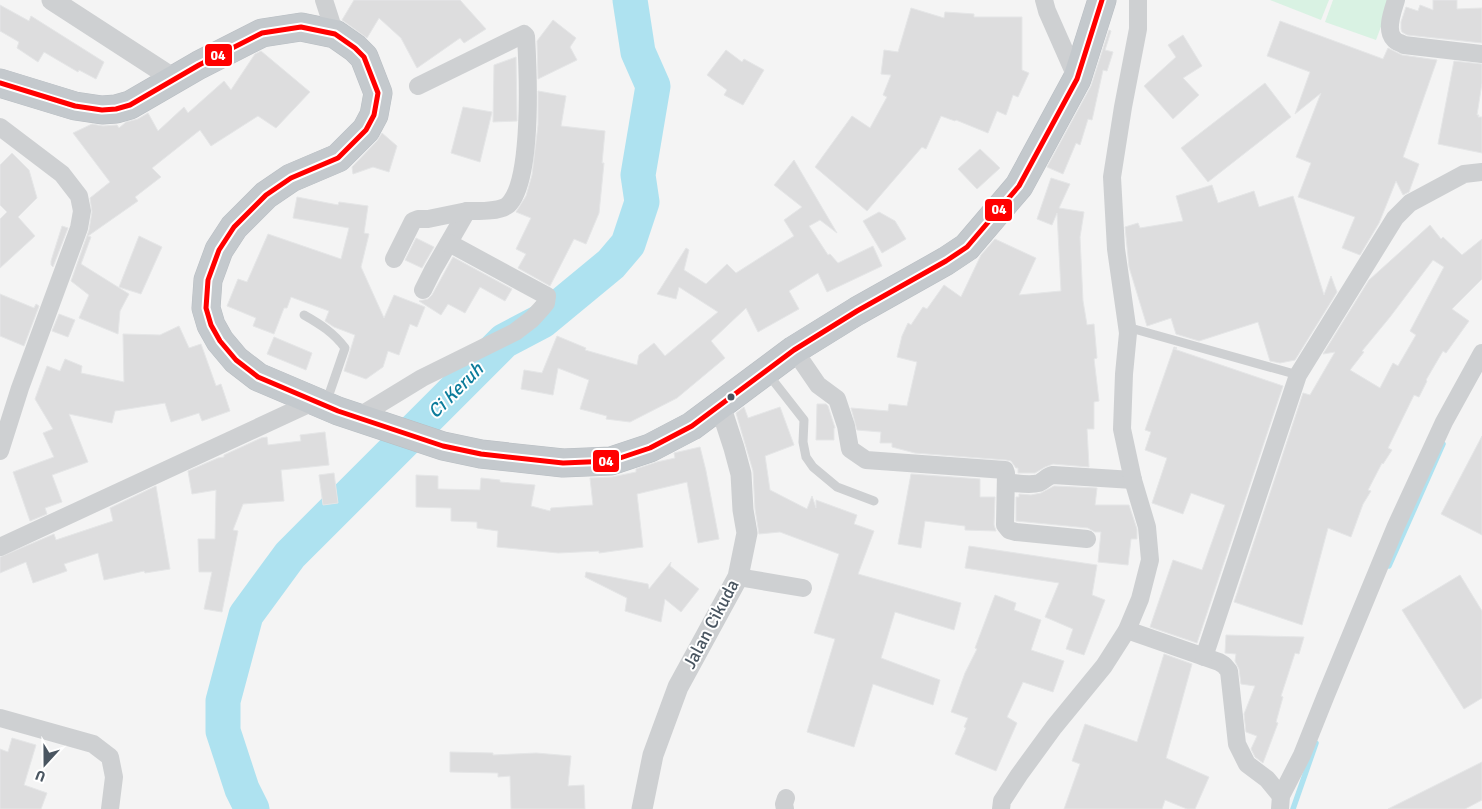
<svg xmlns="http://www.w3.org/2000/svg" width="1482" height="809" font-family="Signika,sans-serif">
	<rect width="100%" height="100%" fill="#f4f4f4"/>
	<g fill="#d9f2e3">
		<path d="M1270,0H1329L1321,20Z"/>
		<path d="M1333,0H1391L1376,40L1325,22Z"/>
	</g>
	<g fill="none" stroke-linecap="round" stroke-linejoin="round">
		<g stroke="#aee2f0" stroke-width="5.5">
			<path d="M1389,566L1443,444"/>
			<path d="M1293,809L1316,743"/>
		</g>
		<path stroke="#aee2f0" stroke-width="35" d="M252,809L242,789L223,731V701L246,615L290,555L504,341L542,321L611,264L628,244L642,202L638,175L653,86L638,52L630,0"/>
	</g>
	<g fill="#ddddde" stroke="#e5e6e7" fill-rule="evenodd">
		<path d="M354,0H460L486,29L464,43L460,38L417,68L401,38L379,18L367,38L342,20Z"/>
		<path d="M1433,0H1457V9L1482,8V43L1407,35L1402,32L1401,29V22L1406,7L1418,11L1420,5L1433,10Z"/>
		<path d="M0,5L29,21L31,16L104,62L96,79L79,70L78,72L44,52L38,62L17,48L19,42L0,31Z"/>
		<path d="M911,8L944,18L945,12L974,14V17H1022V70L1029,73L1018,97L1013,95L1006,115L997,111L988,133L956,120L955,121L941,116L926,149L922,147L867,211L815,167L852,116L870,128L887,97L883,95L891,75L881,74L884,50L898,52Z"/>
		<path d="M553,20L576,38L570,47L577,60L538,79L537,41Z"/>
		<path d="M1280,21L1383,59L1388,48L1402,55L1437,60L1403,157L1419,164L1409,192L1403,195L1396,181L1379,223L1360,255L1342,248L1355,217L1298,197L1311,163L1296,157L1321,93L1295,114L1310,72L1267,56Z"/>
		<path d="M1109,30L1111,31L1105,50L1113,52L1107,71L1103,70L1092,120L1088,119L1080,145L1076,143L1063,174L1047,167L1091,86Z"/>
		<path d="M1183,35L1202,66L1183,78L1199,95L1173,119L1144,86L1176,57L1168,45Z"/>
		<path d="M726,50L742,62L744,59L764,70L743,105L724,95L727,90L707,75Z"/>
		<path d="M261,51L310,92L276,128L258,116L211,146L200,130L152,168L161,177L135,197L138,201L88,236L91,237L81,264L129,294L120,311L118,334L79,318L89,295L71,281L89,230L92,212L90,198L110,182L73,133L92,124L103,126L117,125L119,128L126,122L138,119L148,113L158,131L184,107L188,113L224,81L231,90L255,54Z"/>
		<path d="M516,57L517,121L493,122L494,65Z"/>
		<path d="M1454,61L1482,64V83L1477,115H1479L1478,117H1482V153L1438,144Z"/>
		<path d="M1265,83L1291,117L1208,182L1181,148Z"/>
		<path d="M538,91L566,96L561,126L605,131L602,163H604L599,213L586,244L574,239L550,286L518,268L526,254L516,249L531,218L516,212L526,196L532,175L538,125Z"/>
		<path d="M463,107L492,112L480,162L451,153Z"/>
		<path d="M382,133L397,146L389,172L373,167L353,174L352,167L377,141Z"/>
		<path d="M980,149L1000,168L977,189L958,169Z"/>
		<path d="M12,153L29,170L37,198L18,217L35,236L0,268V219L7,212L0,205V165Z"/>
		<path d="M794,160L837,233L820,220L809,226L828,255L830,254L838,263L873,246L882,266L827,292L818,273L789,291L799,309L758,332L746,308L711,341L725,358L677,398L630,422L606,419L607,416L580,409L589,380L558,368L553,395L521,389L524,370L542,373L557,336L586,348L585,350L637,365L639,355L654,343L665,356L718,312L679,287L676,299L657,294L686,248L689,250L684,270L706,284L727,264L736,273L794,236L784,220L802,207L774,185Z"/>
		<path d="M1051,178L1070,184L1059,208L1084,212L1080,237L1083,301L1087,325L1094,324L1097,358L1094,359L1099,401L1094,402V429H1087L1089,467L1053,464L1045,467L1035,473H1018V468H1016L1011,461L1006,460L915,453L892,447V443H880L881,432L857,430L851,408L888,411L889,404L907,406L917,362L897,357L902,336L908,323L911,325L923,307L927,309L944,285L961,297L981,255L995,239L1036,258L1019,295L1061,291L1057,213L1052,225L1037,219Z"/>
		<path d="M1212,185L1218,203L1254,191L1259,207L1293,196L1324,295L1331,276L1337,292L1295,360L1280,363L1270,361L1258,322L1199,341L1176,334L1171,318L1147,326L1129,267L1125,227L1138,223L1140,228L1183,221L1176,196Z"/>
		<path d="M297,197L338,205L339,202L368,206L364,233L369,234L361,267L384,318L394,295L425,307L417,327L410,324L399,355L388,351L383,367L366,379L344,371L355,335L334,327L325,321L329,311L291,297L287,308H284L274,334L253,326L256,318L227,306L238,279L247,282L268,234L341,259L349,228L293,218Z"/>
		<path d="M879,212L895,221L906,239L882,253L863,221Z"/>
		<path d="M1430,225L1441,239L1443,237L1462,255L1482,239V279L1452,309L1469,321L1446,353L1443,351L1426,380L1427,381L1419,397L1414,395L1388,448L1392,450L1383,464L1382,463L1368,490L1371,491L1363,504L1351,537L1328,528L1302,625L1234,602L1303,393L1310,395L1335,352L1323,354L1369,280ZM1433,260L1444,267L1410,331L1416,335L1398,366L1393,363L1380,388L1350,370L1364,352L1362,351L1390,317Z"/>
		<path d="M62,226L68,228L53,267L51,265V261Z"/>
		<path d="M139,236L162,247L141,294L119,287Z"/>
		<path d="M416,238L434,247L422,268L405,260Z"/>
		<path d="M453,257L512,289L505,301L480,287L465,313L448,304L441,315L419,301L428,299L432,295Z"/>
		<path d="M0,294L34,308L36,304L39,306L24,346L0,336Z"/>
		<path d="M59,314L75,320L68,337L52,331Z"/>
		<path d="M179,326L189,348L201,344L216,386L221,384L230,411L202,421L199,413L171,422L165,403L115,411L112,423L69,414L88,462L52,475L62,502L45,508L47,514L30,521L13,472L54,457L43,433L53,429L35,399L47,366L60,371L65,359L82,366L81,373L124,382L123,334L160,335Z"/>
		<path d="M274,337L312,353L306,370L267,354Z"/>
		<path d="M1174,347L1177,348L1174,349L1283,386L1197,643L1150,627L1173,560L1202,570L1225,505L1191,493L1183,514L1152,503L1167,458L1145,450L1151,432L1145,430Z"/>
		<path d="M817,404H826L828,406L835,428H834V440H816Z"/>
		<path d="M744,407L748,418L780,407L794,445L765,456L770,490L807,509L812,496L816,508V500L857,515L854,524L874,531L858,574L961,603L954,630L895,612L881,658L940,680L933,705L873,684L854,747L807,732L835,639L814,633L839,554L780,532L759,534L755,509L753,471L736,413Z"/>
		<path d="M325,432L329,465L281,470L284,501L243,504L233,530L238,531L222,612L204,609L212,572H199L198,539H215L216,490L192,494L188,471L218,458L224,457V455L261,438L267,437L268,445L301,441L300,435Z"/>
		<path d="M1482,436V535L1441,514Z"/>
		<path d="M700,447L706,471L719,539L698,543L687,482L637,494L643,547L599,553V551L558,553L497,547L498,531L477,528V522L451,521V508L416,507V475L438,476V489L480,490L481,478L500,480V482L535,485L531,506L550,511L551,508L593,505L590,478L612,477L636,472V469L657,462L675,458L674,453Z"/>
		<path d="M334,473L338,503L323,505L319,475Z"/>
		<path d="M911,474L980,479V497H995L994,525L996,531L965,530V526L925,521L921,548L898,544Z"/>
		<path d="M156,486L170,569L145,573L144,571L104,580L98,553L64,564L67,571L33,583L26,562L0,573V557L54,534L56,540L113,521L110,508Z"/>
		<path d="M1054,486L1097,488L1095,505H1129L1137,529V539H1131L1128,565L1098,562L1101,532H1095L1088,528L1016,521V497H1019V494L1031,495L1041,493Z"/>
		<path d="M969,546L1097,565L1092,595L1105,600L1084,655L1066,649L1073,629L1045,617L1059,583L965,568Z"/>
		<path d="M671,562L670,566L699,589L681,612L665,599L661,622L625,611L627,598L585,577L586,572L648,584L649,589Z"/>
		<path d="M1460,575L1482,611V698L1464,709L1402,610Z"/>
		<path d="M995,595L1016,603L1014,610L1041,620L1031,650L1064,661L1053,692L1023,682L1007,717L1017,723L996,771L955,754L966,728L964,727L968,718L951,712L965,673L977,649L975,648Z"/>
		<path d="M1226,635L1304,637L1299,654L1295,653L1281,696L1283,697L1276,722L1278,723L1263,763L1255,757L1251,749L1257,736L1246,732L1244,714L1255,686L1241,684L1239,669L1235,661L1236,654L1225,653Z"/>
		<path d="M1164,654L1192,664L1166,758L1209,777L1195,809H1187L1165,800L1162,809H1064L1080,764L1072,761L1085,724L1137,742Z"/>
		<path d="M12,738L36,745L24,785L47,793L41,809H0V749L8,752Z"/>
		<path d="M450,752L493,753V755L536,753L571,756L568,786L584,785L585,809H511L510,776L498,777V773L450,772Z"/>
		<path d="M1482,762V800L1465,809H1388Z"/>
	</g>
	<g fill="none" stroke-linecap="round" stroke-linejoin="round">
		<defs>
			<path id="trunk" d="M0,83L75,106L102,110L116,109L130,105L199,65L262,33L301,27L335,34L355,48L364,57L378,93L374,115L366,130L338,158L291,178L266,195L234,227L219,250L208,280L206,308L211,325L220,341L236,360L258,377L338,411L443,446L481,454L563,463L611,461L650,448L692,426L794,350L857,311L946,261L967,247L1019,186L1077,79L1102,0"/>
		</defs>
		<use href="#trunk" stroke="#b9bec3" stroke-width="29"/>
		<g stroke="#ced0d2" stroke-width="9">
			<path d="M304,315C320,324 334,333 345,348L326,403"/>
			<path d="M1127,327L1298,375"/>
			<path d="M768,374L804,420L803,442L806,457L813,467L837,487L874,501"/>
		</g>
		<g stroke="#ced0d2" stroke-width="18">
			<path d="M324,0L335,34"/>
			<path d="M1044,0L1047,11L1077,79"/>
			<path d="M1396,0C1393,10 1385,30 1394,39C1396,42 1401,43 1404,45L1482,54"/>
			<path d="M418,86L522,35L524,34L526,36C528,71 533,181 508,205C499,212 478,211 467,211L433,270L423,290"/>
			<path d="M0,127L62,174L79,196L82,211L79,228L20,388L0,451"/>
			<path d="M394,259L413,221L418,219H428L467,211"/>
			<path d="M794,350L818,385L837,399L846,426L850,449L866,460L1005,470L1006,473L1005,525L1009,530L1016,532L1087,539"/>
			<path d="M358,417L422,378L515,332L532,319L542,308L546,303L547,296L449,243"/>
			<path d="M1006,482C1016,483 1029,486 1039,483C1044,481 1047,476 1053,475L1133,480"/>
			<path d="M0,547L315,401"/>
			<path d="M738,577L803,588"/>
			<path d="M1127,630L1219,662L1224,665L1229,671L1237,744L1247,764L1267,779L1281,796"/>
			<path d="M1204,657L1298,375L1395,218L1410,203L1464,174L1482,172"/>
			<path d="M0,718L93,744L110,757L114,777L110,809"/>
			<path d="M785,809L784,804L786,798"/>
			<path d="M1001,809L1002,801L1019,775L1054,727L1104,666L1127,630L1140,599L1150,560L1147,527L1133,480L1122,429L1124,374L1128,333L1116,249L1112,177L1123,107L1138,29V0"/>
			<path d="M1280,809L1281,796L1302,755L1326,695L1396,526L1444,422L1482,353"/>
		</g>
		<g stroke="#ced0d2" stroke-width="21">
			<path d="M52,0L174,79"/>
			<path d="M642,809L653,755L678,687L738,577L747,533L743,510L741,474L734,448L720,405"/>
		</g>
		<use href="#trunk" stroke="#c4c9cd" stroke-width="28"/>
		<defs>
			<path id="bus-1" d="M0,83L75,106L102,110L116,109L130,105L199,65L262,33L301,27L335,34L355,48L364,57L378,93L374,115L366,130L338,158L291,178L266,195L234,227L219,250L208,280L206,308L211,325L220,341L236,360L258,377L338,411L443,446L481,454L563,463L611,461L650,448L692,426L794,350L857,311L946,261L967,247L1019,186L1077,79L1102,0"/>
		</defs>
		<use href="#bus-1" stroke="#fff" stroke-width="9"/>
		<use href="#bus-1" stroke="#f00" stroke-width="5"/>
	</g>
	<circle fill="#4a5661" stroke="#fff" stroke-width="2" cx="731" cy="397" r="4.5"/>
	<g text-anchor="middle" stroke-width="4" stroke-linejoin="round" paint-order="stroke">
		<g font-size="18" fill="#4a5661" stroke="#fff">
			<text transform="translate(711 624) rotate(-62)" y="6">Jalan Cikuda</text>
		</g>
		<g font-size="19" font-style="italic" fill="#0c7c9b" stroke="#fff">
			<text transform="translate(455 390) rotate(-45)" y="7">Ci Keruh</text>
		</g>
	</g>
	<g stroke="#fff" stroke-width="2">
		<rect x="204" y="43" width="29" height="24" rx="5" fill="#f00"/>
		<rect x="984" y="198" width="29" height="24" rx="5" fill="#f00"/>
		<rect x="592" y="449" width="28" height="24" rx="5" fill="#f00"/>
	</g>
	<g font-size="14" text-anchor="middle" font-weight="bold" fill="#fff">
		<text x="218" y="60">04</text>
		<text x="999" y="214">04</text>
		<text x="606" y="466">04</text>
	</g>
	<g transform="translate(45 764) rotate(201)" stroke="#ffffff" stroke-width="4" paint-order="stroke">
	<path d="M0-4L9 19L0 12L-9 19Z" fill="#4a5661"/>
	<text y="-8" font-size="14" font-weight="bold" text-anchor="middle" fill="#4a5661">U</text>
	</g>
</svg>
